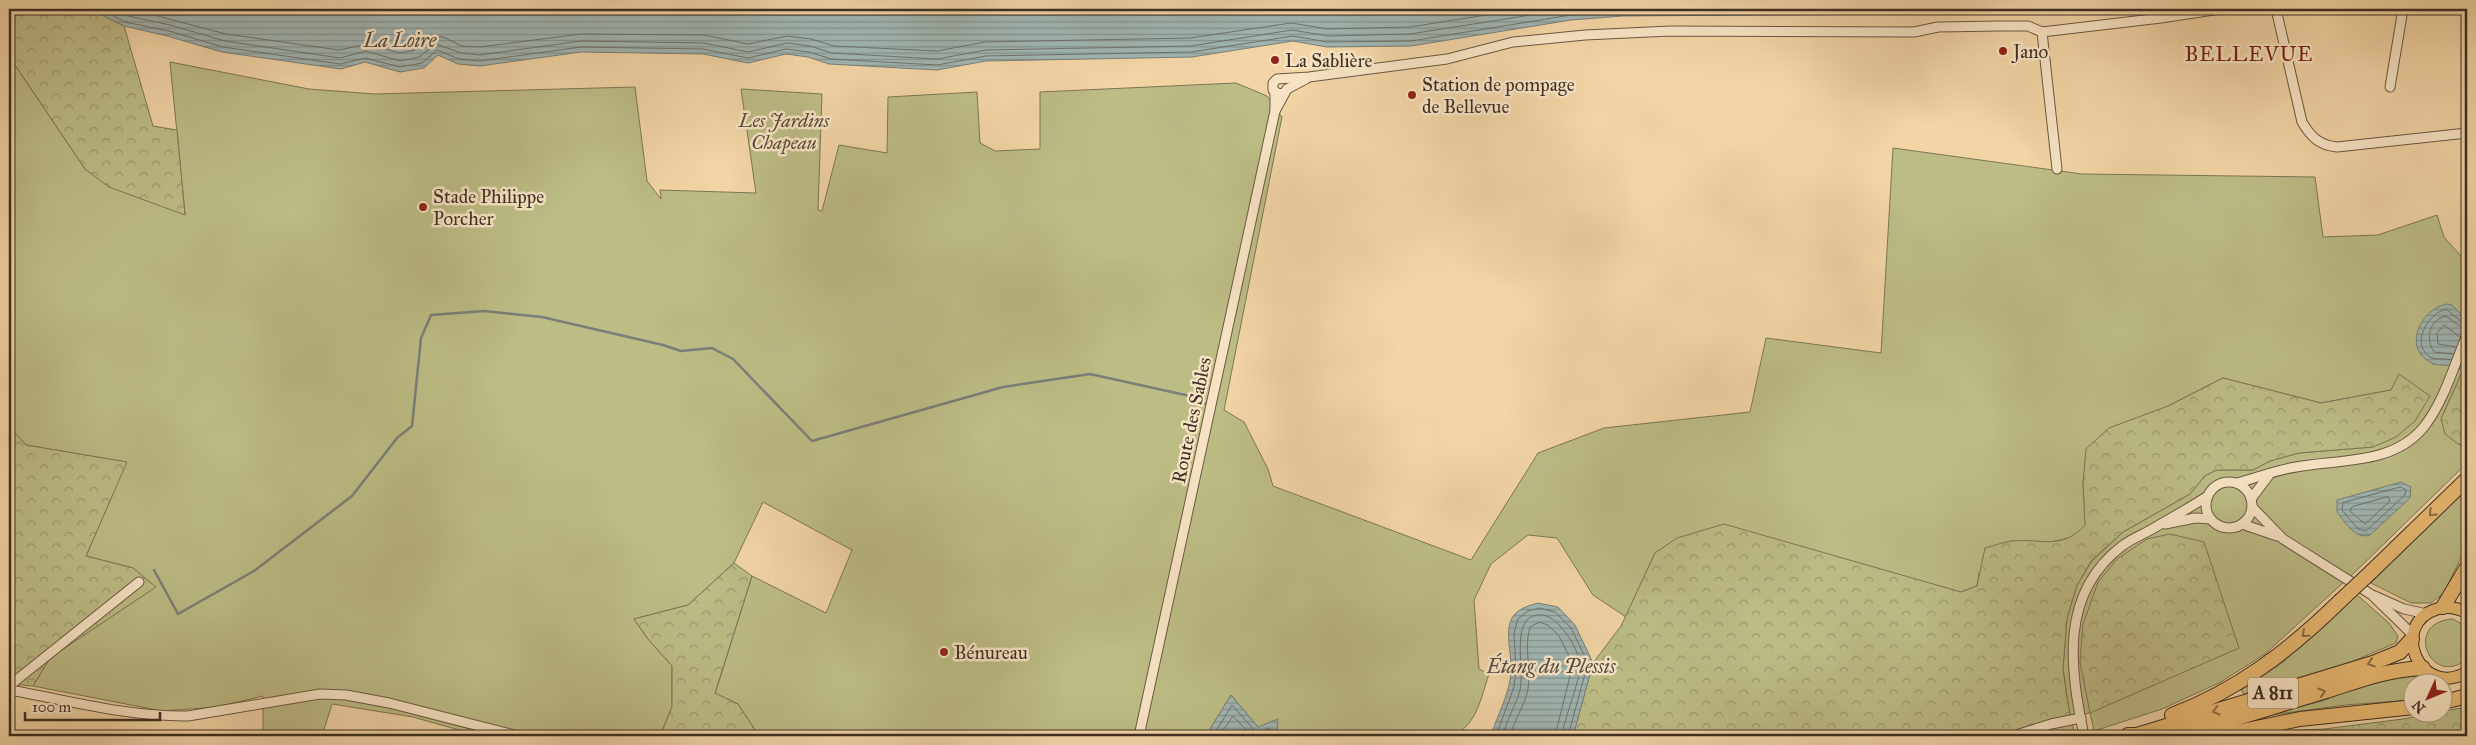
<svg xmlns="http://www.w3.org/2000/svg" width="2476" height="745" font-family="'IM FELL Great Primer',serif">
	<defs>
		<pattern id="forest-crowns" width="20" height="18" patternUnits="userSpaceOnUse" patternTransform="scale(1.25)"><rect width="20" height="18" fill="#bcbc85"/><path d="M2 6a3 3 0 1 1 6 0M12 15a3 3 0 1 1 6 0" fill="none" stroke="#9a996d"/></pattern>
		<pattern id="water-rules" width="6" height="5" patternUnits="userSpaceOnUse" patternTransform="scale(1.25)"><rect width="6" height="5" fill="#a0b5b2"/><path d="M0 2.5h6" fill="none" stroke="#849491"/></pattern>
	</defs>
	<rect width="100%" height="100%" fill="#f2d4a5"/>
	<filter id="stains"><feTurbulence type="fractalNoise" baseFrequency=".004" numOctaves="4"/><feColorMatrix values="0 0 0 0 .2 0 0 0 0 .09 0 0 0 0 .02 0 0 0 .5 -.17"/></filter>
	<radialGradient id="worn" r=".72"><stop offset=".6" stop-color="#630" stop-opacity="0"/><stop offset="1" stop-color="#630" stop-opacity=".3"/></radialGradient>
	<g fill="#bcbc85" stroke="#7d7654">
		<path d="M9,56L85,169L185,214L170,62L309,89L375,94L635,87L647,181L661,199L660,190L756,193L741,89L822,94L818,210L822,211L839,145L887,153L888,97L977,92L980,143L995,151L1040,149V92L1236,83L1267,96L1282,117L1224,410L1244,422L1268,469L1273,486L1471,560L1538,453L1604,428L1750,412L1766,338L1881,353L1893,148L2082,174L2315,177L2323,237L2378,235L2437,215L2444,237L2467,263V320L2456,309L2432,364H2447L2463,370L2441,419L2458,444L2467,445V463L2356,571L2265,654L2219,683L2162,709L2094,731L2090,713L2070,716L2063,669L2067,618L2077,585L2092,561L2123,532L2190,494L2205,476L2216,470H2253L2270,461L2299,453L2373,447L2391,390L2321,403L2223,378L2168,406L2083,483L2086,525L2074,537L2050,542L2011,541L1979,573L1977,586L1961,592L1873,568L1655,553L1626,617L1593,595L1557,538L1528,535L1491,564L1474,600L1479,669L1489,674C1481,697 1476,730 1449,736H1282L1258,727L1231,695L1210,729L1207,736H759L738,704L715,694L752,576L826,613L852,550L763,502L734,563L688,605L634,619L648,639L672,666V707L660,736H480L413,717L332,704L322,736H263V696L217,707L162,711L33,686L50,658L133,568L86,556L126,462L26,445L9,426Z"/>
		<path d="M2467,487V545L2444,593L2431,603H2411L2371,583Z"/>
		<path d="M2356,594L2389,623L2398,636L2396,643L2351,662L2244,694L2241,690L2282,663Z"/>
		<path d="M2453,619L2467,627V659C2431,689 2402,622 2453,619Z"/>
		<path d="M2415,676L2432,682H2414L2413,700L2345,705L2264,716L2319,702L2379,679Z"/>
		<path d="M2324,729L2327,736H2251L2276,731Z"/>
	</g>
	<g fill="url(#forest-crowns)" stroke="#7d7654">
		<path d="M9,9H90L124,26L153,126L177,130L185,215L109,187L85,169L9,56Z"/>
		<path d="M2463,370L2467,389V445L2458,444L2445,434L2441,419Z"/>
		<path d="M2399,374L2430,396L2415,421L2396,437L2373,447L2299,453L2270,461L2253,470H2216L2205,476L2190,494L2123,532L2092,560L2077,585L2067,618L2063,669L2068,704L2075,736H1573L1593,663L1621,626L1655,553L1677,538L1724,524L1961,592L1977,586L1985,548C1994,546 2003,542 2012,541C2043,538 2061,551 2085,525L2083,483L2086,449L2109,428L2168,406L2223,378L2321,403L2391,390Z"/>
		<path d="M9,426L26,445L127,462L86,556L133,568L156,587L50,658L33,686L9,684Z"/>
		<path d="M2170,534L2204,542L2239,648L2090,713L2080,662L2083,624L2098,582L2117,559L2147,539Z"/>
		<path d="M734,563L752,576L715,693L738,704L759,736H660L672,707V666L648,639L634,619L688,605Z"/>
		<path d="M2466,707L2467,736H2327L2324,729L2403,719Z"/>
	</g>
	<g fill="url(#water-rules)" stroke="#797f79">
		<path d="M90,9H2077L2049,12L2024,10L1939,9L1905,14L1623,16L1571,20L1411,46L1327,47L1293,41L1192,57L986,61L937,70L829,64L808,57L786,54L748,63L703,54L581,52L480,66L458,64L438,55L424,68L400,72L365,62L341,69L222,52L167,36L124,26Z"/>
		<path d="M2446,304L2452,305L2467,320V389L2463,370C2450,362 2439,368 2430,362C2403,348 2420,310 2446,304Z"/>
		<path d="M2401,482L2411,487L2410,498L2370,535C2355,540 2345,522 2337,512V500Z"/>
		<path d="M1538,603L1558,607L1575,625L1593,663L1573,736H1491C1497,714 1511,693 1511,669C1512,654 1503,629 1514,615C1520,608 1530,605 1538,603Z"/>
		<path d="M1231,695L1258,727L1278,719L1277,733L1282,736H1207L1210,729Z"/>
	</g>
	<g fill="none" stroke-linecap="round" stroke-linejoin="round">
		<g stroke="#6f726b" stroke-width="1">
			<path d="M101,9L125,22L169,31L223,47L340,64L365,58L400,67L422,63L437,50L459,59L480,61L581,47L703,49L748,58L786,49L809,52L831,59L937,65L986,56L1191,52L1293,36L1327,42L1411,41L1571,15L1623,11L1906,9"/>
			<path d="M114,9L128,16L170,25L225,41L340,58L366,51L400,61L419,57L436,44L461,53L480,55L581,41L704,43L748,52L787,43L810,46L832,53L937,59L986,50L1191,46L1292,30L1328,36L1410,34L1569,9"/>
			<path d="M131,9L226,34L339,50L367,44L400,53L415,50L426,40L435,36L443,37L462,46L480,47L581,34L704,35L748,44L787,36L811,39L834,46L937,51L985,42L1190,38L1291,23L1328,29L1410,27L1524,9"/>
			<path d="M2456,347L2438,344L2437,333L2444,325L2460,337"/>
			<path d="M2453,354L2434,352C2425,338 2429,320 2446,316L2465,330"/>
			<path d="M2451,360C2445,358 2437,360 2432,358C2409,346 2427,314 2446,309L2463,323L2467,324"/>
			<path d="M2401,487L2406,490L2405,495L2366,531L2358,529L2342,510L2343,503Z"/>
			<path d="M2388,497L2390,501L2365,524L2350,511L2352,507Z"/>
			<path d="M1213,736L1232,705L1255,731L1260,732L1270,728L1273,736"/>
			<path d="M1219,736L1233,716L1252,736"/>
			<path d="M1496,736L1514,687L1516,669L1514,633L1518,619L1528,611L1539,608L1555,612L1571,628L1588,663L1568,736"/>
			<path d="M1503,736C1506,720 1516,706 1520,690C1525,670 1510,618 1537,615C1543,614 1551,617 1555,621C1566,631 1577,647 1580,663C1583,673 1563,721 1562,736"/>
			<path d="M1510,736C1514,720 1525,705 1528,689C1531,668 1524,646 1530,627L1539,622L1548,625L1559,636L1573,664L1555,736"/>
		</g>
		<path stroke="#797f79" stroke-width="2.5" d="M154,570L178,614L254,571L352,496L397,438L412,426L421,338L431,315L484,311L542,317L663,345L681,351L712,348L733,359L812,441L1003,387L1090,374L1190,396L1205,404"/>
		<defs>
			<g id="minor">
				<path d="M2276,9L2302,122C2311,137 2319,145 2337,147L2467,133"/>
				<path d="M2042,32L2057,169"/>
				<path d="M2390,87L2403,9"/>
				<path d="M1284,93L1279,94L1273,90V83L1277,79L1309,77L1447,59L1513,42L1585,35L1670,31L1914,32L1938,27L1999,26H2028L2042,32L2161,18L2220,9"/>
				<path d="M1275,111L1287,89L1306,79"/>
				<circle cx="2229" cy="505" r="23"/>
				<path d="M2237,483C2256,478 2276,470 2296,467C2339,459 2392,465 2423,428C2444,402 2454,365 2467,335"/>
				<path d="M2251,499L2269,475"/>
				<path d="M2252,507L2283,539L2372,595L2413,635"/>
				<path d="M2165,524L2195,518L2211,519"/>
				<path d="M2242,524L2277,536"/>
				<path d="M2375,596L2404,609L2427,614"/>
				<path d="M9,686L139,582"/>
				<path d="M9,690C68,700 128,717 188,716L320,694L346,695L389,703L518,736"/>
				<path d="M1139,736L1275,111V92"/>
				<path d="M2013,736L2051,724L2081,718"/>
				<path d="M2084,736C2070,668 2059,594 2122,546C2134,537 2147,533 2159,525C2175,516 2192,506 2208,496"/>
			</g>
			<path id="major" d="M2467,613C2458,608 2448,606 2437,609C2388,624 2420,700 2467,672"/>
			<g id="highway">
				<path d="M2371,572L2467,479"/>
				<path d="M2443,607L2467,567"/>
				<path d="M2444,702L2467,696"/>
				<path d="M2172,715C2238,690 2290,650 2340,601"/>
				<path d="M2128,735H2137L2373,663L2400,652L2412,639"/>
				<path d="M2175,736C2226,722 2276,706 2326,691C2361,680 2385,670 2423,668"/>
				<path d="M2218,736L2300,719L2414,707"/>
			</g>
		</defs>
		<use href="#minor" stroke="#6b5844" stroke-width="11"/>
		<use href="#major" stroke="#3e2f24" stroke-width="13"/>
		<use href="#highway" stroke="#3e2f24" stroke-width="16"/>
		<use href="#minor" stroke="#f7e3c4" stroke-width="9"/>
		<use href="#major" stroke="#e9ba72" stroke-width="11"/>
		<use href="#highway" stroke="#e9ba72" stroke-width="14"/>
		<defs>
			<path id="highway-bridge" d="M2340,601L2371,572"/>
		</defs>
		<use href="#highway-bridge" stroke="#3e2f24" stroke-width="16" stroke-linecap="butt"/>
		<use href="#highway-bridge" stroke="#e9ba72" stroke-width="14"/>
	</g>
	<defs><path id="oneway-chevron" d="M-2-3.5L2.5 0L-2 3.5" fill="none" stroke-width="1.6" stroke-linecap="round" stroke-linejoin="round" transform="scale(1.25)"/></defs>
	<g stroke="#8b6e47">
		<use href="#oneway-chevron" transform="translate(2432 513) rotate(136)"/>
		<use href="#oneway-chevron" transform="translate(2305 634) rotate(139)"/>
		<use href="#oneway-chevron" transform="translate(2371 663) rotate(162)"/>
		<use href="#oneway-chevron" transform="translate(2322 692) rotate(-17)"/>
		<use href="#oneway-chevron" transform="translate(2216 711) rotate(163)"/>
	</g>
	<g fill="#8f2418" stroke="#f7e3c4" stroke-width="2">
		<circle cx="2003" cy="51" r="5"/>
		<circle cx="1275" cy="60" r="5"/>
		<circle cx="1412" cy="95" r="5"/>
		<circle cx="423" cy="207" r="5"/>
		<circle cx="944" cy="652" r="5"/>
	</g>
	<g text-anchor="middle" stroke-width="5" stroke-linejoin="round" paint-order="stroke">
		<rect fill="#f7e3c4" stroke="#766554" stroke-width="1" x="2248" y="677.5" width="50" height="31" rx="4"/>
		<g font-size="18" font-weight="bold" fill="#3e2f24">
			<text x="2273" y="699">A 811</text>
		</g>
		<g font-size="19" fill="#3e2f24" stroke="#f7e3c4" text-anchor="start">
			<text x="2013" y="58">Jano</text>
			<text x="1285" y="67">La Sablière</text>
			<text x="1422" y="91">Station de pompage<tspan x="1422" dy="22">de Bellevue</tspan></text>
			<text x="433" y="203">Stade Philippe<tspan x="433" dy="22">Porcher</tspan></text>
			<text x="954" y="659">Bénureau</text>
		</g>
		<g font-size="19" font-style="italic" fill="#574b37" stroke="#f7e3c4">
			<text x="784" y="127">Les Jardins<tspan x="784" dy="22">Chapeau</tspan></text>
		</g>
		<g font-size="19" fill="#3e2f24" stroke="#f7e3c4">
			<text transform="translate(1191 420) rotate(-78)" y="7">Route des Sables</text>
		</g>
		<g font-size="20" font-style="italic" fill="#524a40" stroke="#f7e3c4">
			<text x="400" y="47">La Loire</text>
			<text x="1551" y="673">Étang du Plessis</text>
		</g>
		<g font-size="21" letter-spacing="1" fill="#7a1f14" stroke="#f7e3c4">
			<text x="2249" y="61">BELLEVUE</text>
		</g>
	</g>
	<rect width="2476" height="745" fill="none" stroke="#f2d4a5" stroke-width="30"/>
	<rect x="10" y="10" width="2456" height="725" fill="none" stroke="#3e2f24" stroke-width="2.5"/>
	<rect x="15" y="15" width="2446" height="715" fill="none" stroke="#3e2f24"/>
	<g transform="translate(2428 698) rotate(226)"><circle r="24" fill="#f7e3c4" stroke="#ad9b84"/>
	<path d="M0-4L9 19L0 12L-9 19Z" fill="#8f2418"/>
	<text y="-8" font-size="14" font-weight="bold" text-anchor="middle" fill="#3e2f24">N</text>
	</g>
	<path d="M25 712v8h135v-8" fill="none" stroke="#3e2f24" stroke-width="2.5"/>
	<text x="32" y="712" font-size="15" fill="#3e2f24" stroke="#f7e3c4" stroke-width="4" paint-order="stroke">100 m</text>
	<rect width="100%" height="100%" filter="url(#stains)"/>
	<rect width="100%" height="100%" fill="url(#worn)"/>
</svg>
